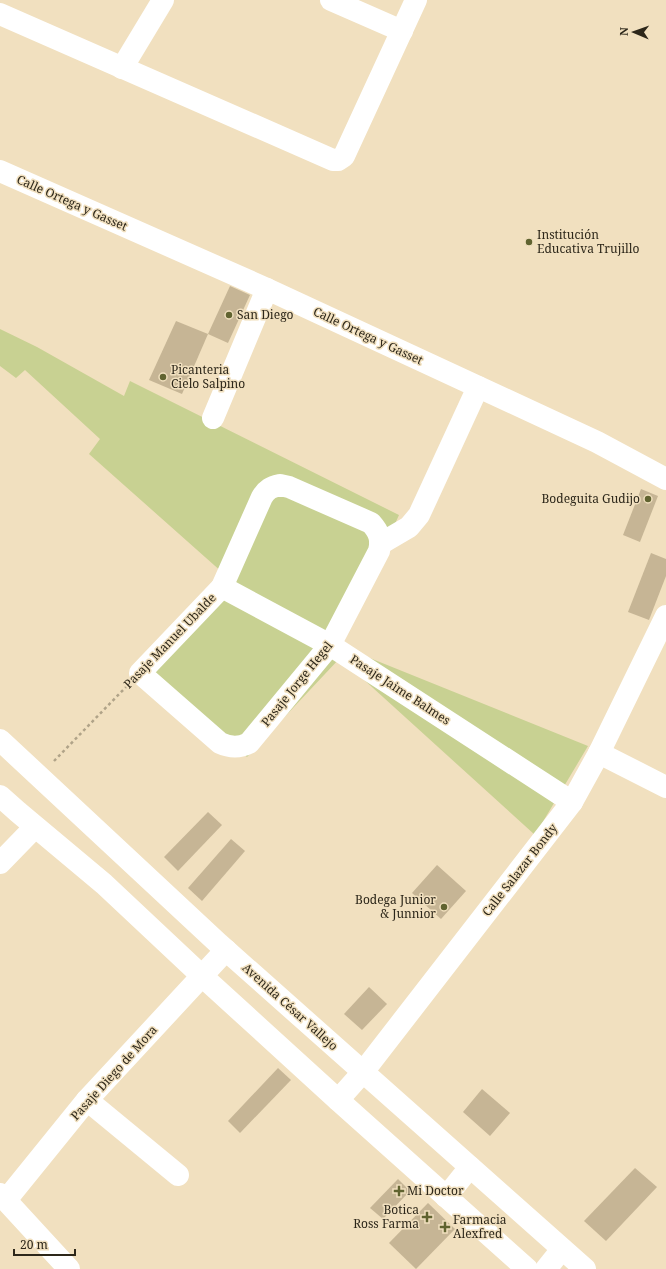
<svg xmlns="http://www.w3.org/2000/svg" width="666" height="1269" font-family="'Noto Serif',serif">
	<rect width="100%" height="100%" fill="#f1e0bf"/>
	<path fill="#c8d192" d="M0,329L37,347L124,396L130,381L399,515L340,646L588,746L535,835L340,658L247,757L152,669L232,581L89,454L100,439L25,370L16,378L0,366Z"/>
	<g fill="#c6b595">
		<path d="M230,286L250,295L228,343L208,334Z"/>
		<path d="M176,321L208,334L182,394L149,380Z"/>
		<path d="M641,489L658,496L640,542L623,535Z"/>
		<path d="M651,553L666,559V576L649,620L628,612Z"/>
		<path d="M208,812L222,825L178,871L164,857Z"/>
		<path d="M231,839L245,851L202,901L188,888Z"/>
		<path d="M437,865L466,891L441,919L412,893Z"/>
		<path d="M369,987L387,1004L362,1030L344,1014Z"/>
		<path d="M278,1068L291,1080L240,1133L228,1121Z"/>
		<path d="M482,1089L510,1113L490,1136L463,1112Z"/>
		<path d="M635,1168L657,1187L606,1241L584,1221Z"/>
		<path d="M398,1179L410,1191L383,1219L370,1208Z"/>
		<path d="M428,1203L455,1229L416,1269L389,1243Z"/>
	</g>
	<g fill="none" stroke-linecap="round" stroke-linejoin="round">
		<path stroke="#b0a388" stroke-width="2.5" stroke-dasharray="3 3" stroke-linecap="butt" d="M54,761L126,687"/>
		<g stroke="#fff" stroke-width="22">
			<path d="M331,0L402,31"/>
			<path d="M0,14L333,160H338L344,156L416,0"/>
			<path d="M122,68L163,0"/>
			<path d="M0,171L267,289L597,442L666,479"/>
			<path d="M213,418L267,289"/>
			<path d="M280,485L289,487L371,523C379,532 382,539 379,551L330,645L249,743C239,748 231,748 220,743L140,673L222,587L262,497C267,489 271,487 280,485Z"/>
			<path d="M380,544L409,527L419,515L478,387"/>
			<path d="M222,587L330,645L572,802"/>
			<path d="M599,753L666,787"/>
			<path d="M0,863L35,827"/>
			<path d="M87,1100L178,1175"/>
			<path d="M338,1100L363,1072L572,802L599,753L666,616"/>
			<path d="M0,1194L69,1269"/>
			<path d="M6,1200L87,1100L226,950"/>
			<path d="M546,1269L562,1249"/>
		</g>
		<g stroke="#fff" stroke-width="22">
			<path d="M0,740L219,944L585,1269"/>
			<path d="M0,796L18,812L104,884L202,976L338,1100L527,1269"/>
			<path d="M446,1197L470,1167"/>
		</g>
	</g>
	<g fill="#606330" stroke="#f1e0bf" stroke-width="1.5">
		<circle cx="529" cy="242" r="4"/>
		<circle cx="229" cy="315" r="4"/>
		<circle cx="163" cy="377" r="4"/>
		<circle cx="648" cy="499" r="4"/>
		<circle cx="444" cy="907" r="4"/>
		<path d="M397 1185h4v4h4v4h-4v4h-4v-4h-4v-4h4z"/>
		<path d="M425 1211h4v4h4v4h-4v4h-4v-4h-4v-4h4z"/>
		<path d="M443 1221h4v4h4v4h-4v4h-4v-4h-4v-4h4z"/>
	</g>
	<g text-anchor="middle" stroke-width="3" stroke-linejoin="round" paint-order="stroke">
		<g font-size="12" fill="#2d271a" stroke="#f1e0bf">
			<text transform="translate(72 203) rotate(24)" y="4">Calle Ortega y Gasset</text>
			<text transform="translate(368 336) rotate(25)" y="4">Calle Ortega y Gasset</text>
			<text transform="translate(170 641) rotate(-46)" y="4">Pasaje Manuel Ubalde</text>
			<text transform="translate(297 684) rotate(-51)" y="4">Pasaje Jorge Hegel</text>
			<text transform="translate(400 690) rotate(33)" y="4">Pasaje Jaime Balmes</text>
			<text transform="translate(520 870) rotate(-52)" y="4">Calle Salazar Bondy</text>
			<text transform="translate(290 1007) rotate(42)" y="4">Avenida César Vallejo</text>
			<text transform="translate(114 1073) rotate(-48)" y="4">Pasaje Diego de Mora</text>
		</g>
		<g font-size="12" fill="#2d271a" stroke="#f1e0bf" text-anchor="start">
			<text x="537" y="239">Institución<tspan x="537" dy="14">Educativa Trujillo</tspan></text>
			<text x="237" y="319">San Diego</text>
			<text x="171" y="374">Picanteria<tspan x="171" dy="14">Cielo Salpino</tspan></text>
			<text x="640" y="503" text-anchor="end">Bodeguita Gudijo</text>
			<text x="436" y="904" text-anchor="end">Bodega Junior<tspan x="436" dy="14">&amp; Junnior</tspan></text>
			<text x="407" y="1195">Mi Doctor</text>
			<text x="419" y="1214" text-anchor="end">Botica<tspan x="419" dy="14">Ross Farma</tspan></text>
			<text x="453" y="1224">Farmacia<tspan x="453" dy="14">Alexfred</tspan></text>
		</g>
	</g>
	<g transform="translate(634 32) rotate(272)" stroke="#f1e0bf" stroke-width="3" paint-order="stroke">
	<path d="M0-3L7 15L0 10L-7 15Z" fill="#2d271a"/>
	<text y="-6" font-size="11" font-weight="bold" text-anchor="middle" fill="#2d271a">N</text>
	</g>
	<path d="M14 1249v6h61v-6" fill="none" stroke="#2d271a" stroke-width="2"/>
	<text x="20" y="1249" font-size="12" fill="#2d271a" stroke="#f1e0bf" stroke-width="3" paint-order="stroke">20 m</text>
</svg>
